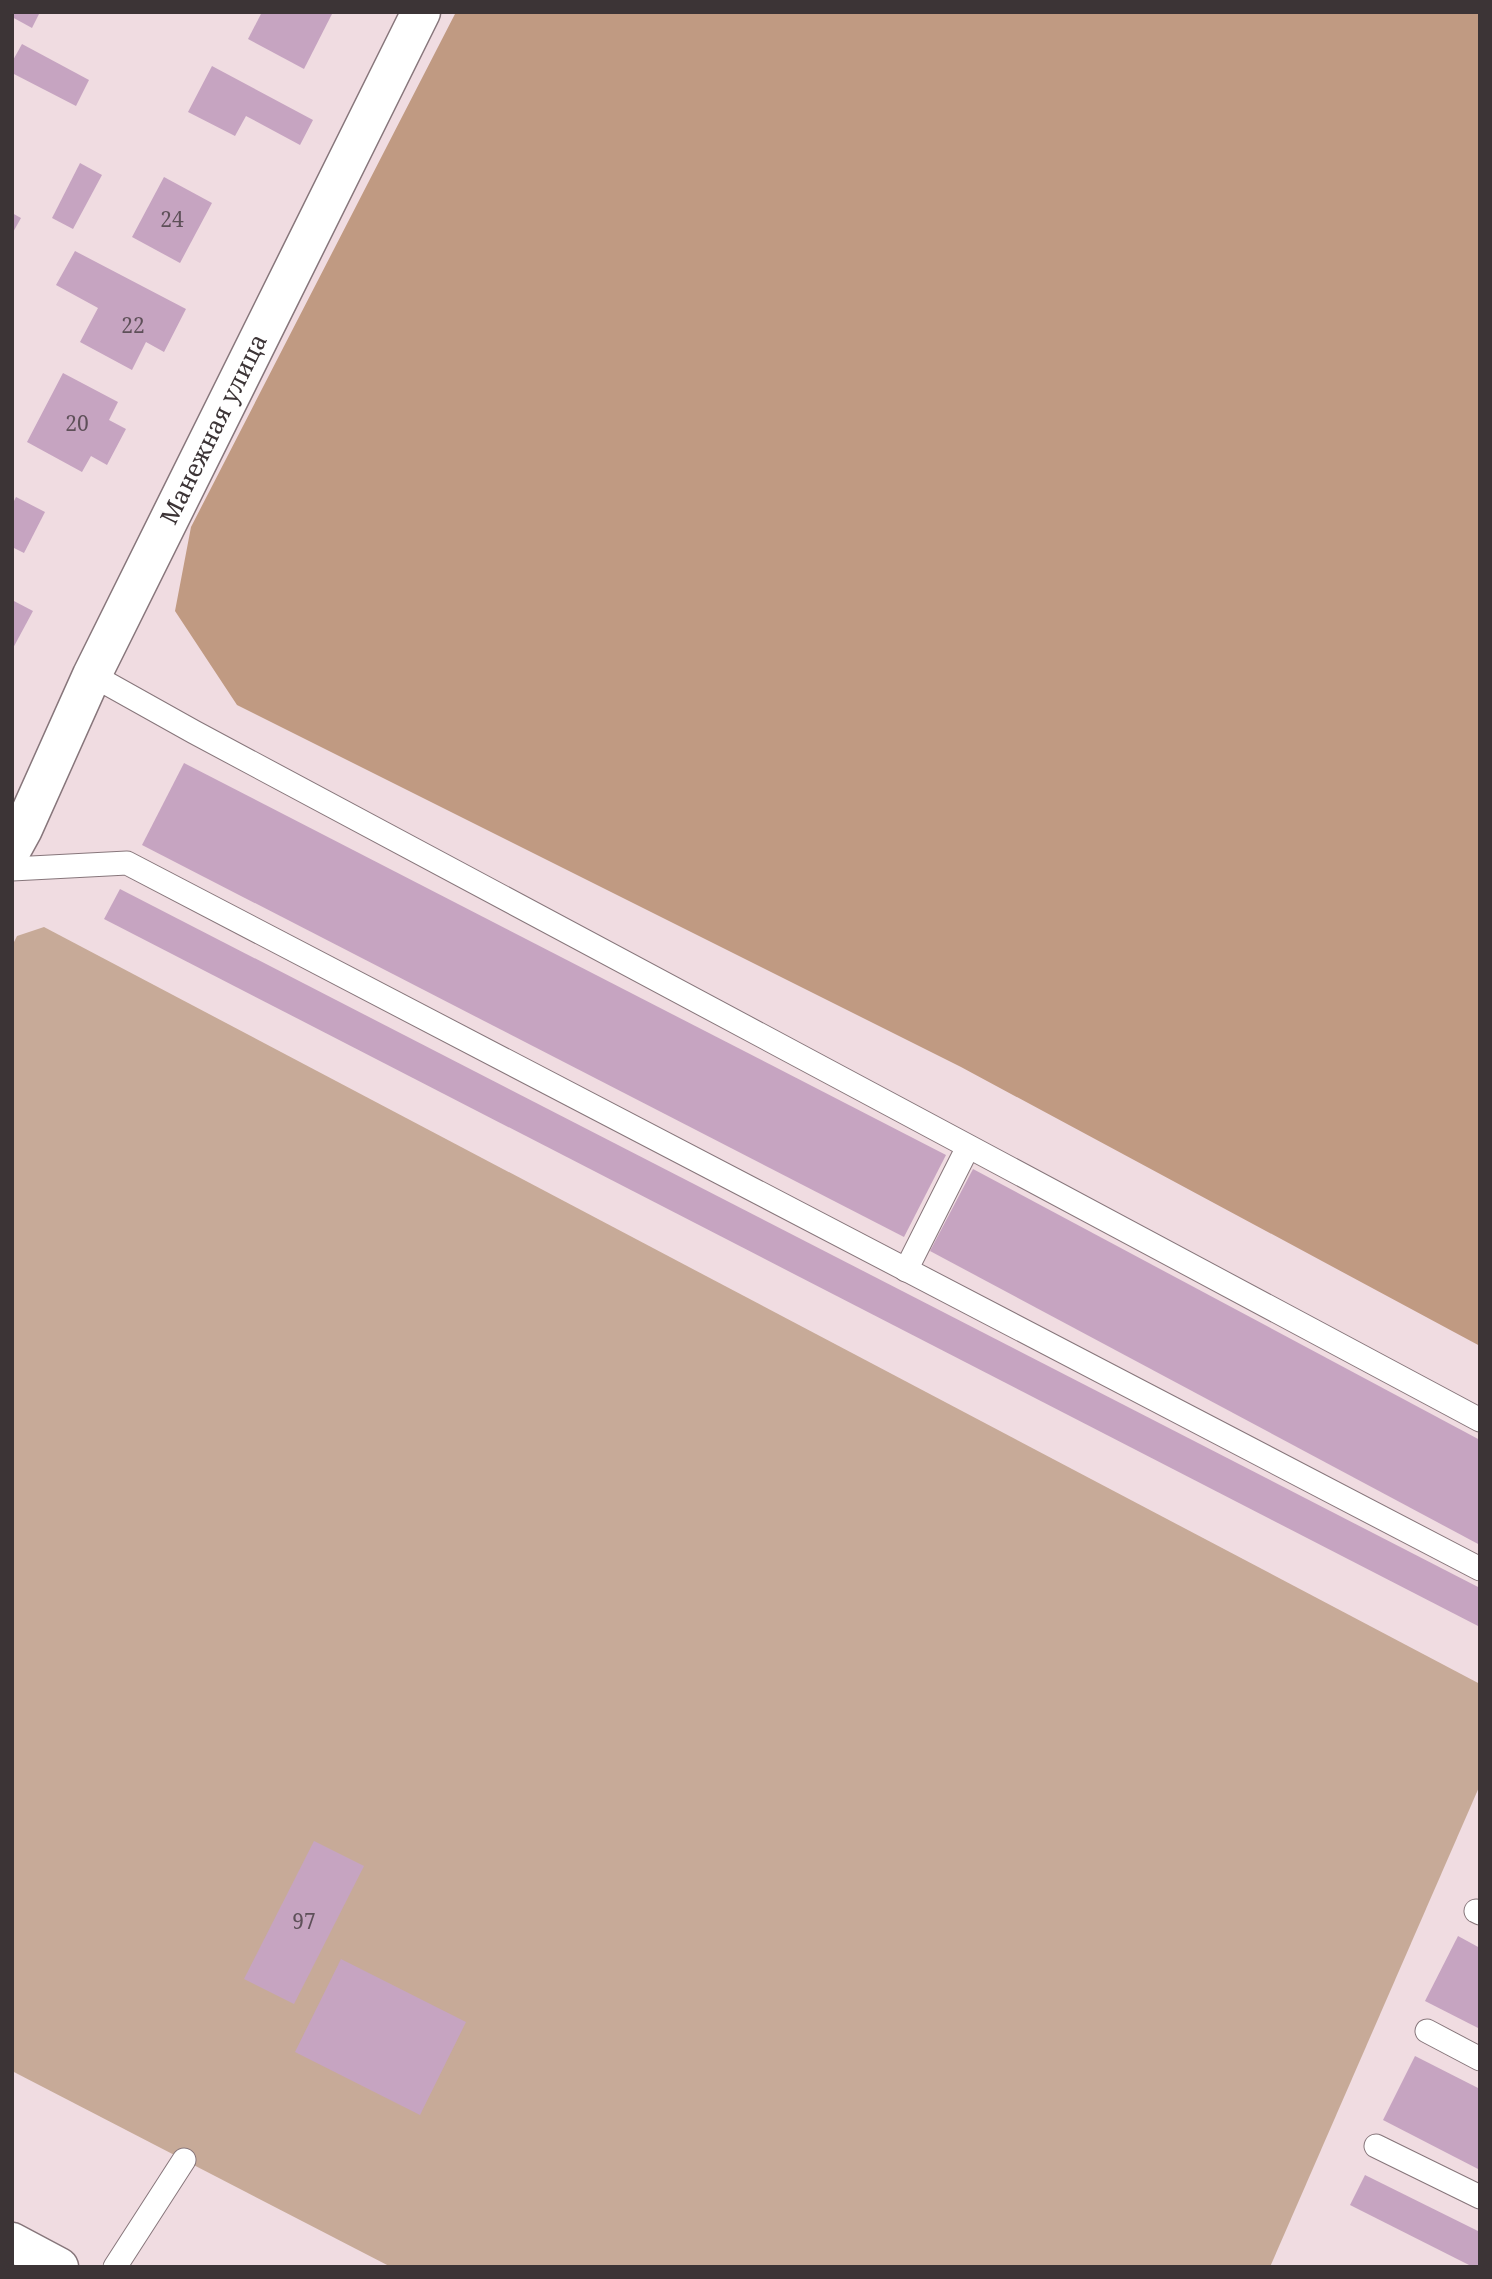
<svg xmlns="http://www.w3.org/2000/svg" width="1492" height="2279" font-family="'Noto Serif',serif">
	<rect width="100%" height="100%" fill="#f0dce1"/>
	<path fill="#c7aa98" d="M44,927L1480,1684V1785L1270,2267H391L12,2071V946L17,936Z"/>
	<path fill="#c09a82" d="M456,12H1480V1346L961,1067L237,705L175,611L191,527Z"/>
	<g fill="#c6a4c1">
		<path d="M12,12H40L32,28L12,17Z"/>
		<path d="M262,12H333L304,69L248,39Z"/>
		<path d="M22,44L89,80L76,106L12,73V62Z"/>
		<path d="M212,66L313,120L300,145L246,116L235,136L188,112Z"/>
		<path d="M80,163L102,175L73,229L52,218Z"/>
		<path d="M164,177L212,203L180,263L132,237Z"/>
		<path d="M12,213L21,218L12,234Z"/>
		<path d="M75,251L186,309L164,352L146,342L132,370L80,342L98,308L56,285Z"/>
		<path d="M63,373L118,402L109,420L126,429L107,465L91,456L82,472L27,442Z"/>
		<path d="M16,497L45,512L24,553L12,547V505Z"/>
		<path d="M12,600L33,611L12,650Z"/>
		<path d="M184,763L946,1155L904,1237L142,845Z"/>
		<path d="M120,889L1480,1588V1627L104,919Z"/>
		<path d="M973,1169L1480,1440V1545L930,1251Z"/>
		<path d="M314,1841L364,1866L294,2004L244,1979Z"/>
		<path d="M1458,1936L1480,1948V2029L1425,2001Z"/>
		<path d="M341,1959L466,2022L420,2115L295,2052Z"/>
		<path d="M1415,2056L1480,2089V2170L1383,2120Z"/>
		<path d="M1365,2175L1480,2232V2267H1473L1350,2205Z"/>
	</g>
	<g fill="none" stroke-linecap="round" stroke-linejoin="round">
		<defs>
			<g id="lane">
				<path d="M92,675L194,732L1480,1420"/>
				<path d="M12,869L127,863L1480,1569"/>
				<path d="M906,1270L968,1147"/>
				<path d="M1476,1911L1480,1913"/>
				<path d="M1427,2031L1480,2059"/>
				<path d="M1376,2146L1480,2197"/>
				<path d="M115,2267L184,2160"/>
			</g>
			<g id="street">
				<path id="s1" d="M12,849L23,829L92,675L421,12"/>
				<path d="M12,2242L59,2267"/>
			</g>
		</defs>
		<use href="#lane" stroke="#87767b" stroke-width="25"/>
		<use href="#street" stroke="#87767b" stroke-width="41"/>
		<use href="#lane" stroke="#fff" stroke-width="23"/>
		<use href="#street" stroke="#fff" stroke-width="38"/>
	</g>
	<g text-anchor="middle" stroke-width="6" stroke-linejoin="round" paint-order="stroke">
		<g font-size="21" fill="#5e5059">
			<text x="172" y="227">24</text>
			<text x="133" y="333">22</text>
			<text x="77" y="431">20</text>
			<text x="304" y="1929">97</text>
		</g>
		<g font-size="24" fill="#3c3436" stroke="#f0dce1">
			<text dy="8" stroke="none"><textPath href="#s1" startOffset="466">Манежная улица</textPath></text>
		</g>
	</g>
	<rect width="1492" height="2279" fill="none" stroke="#3c3436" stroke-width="28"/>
</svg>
